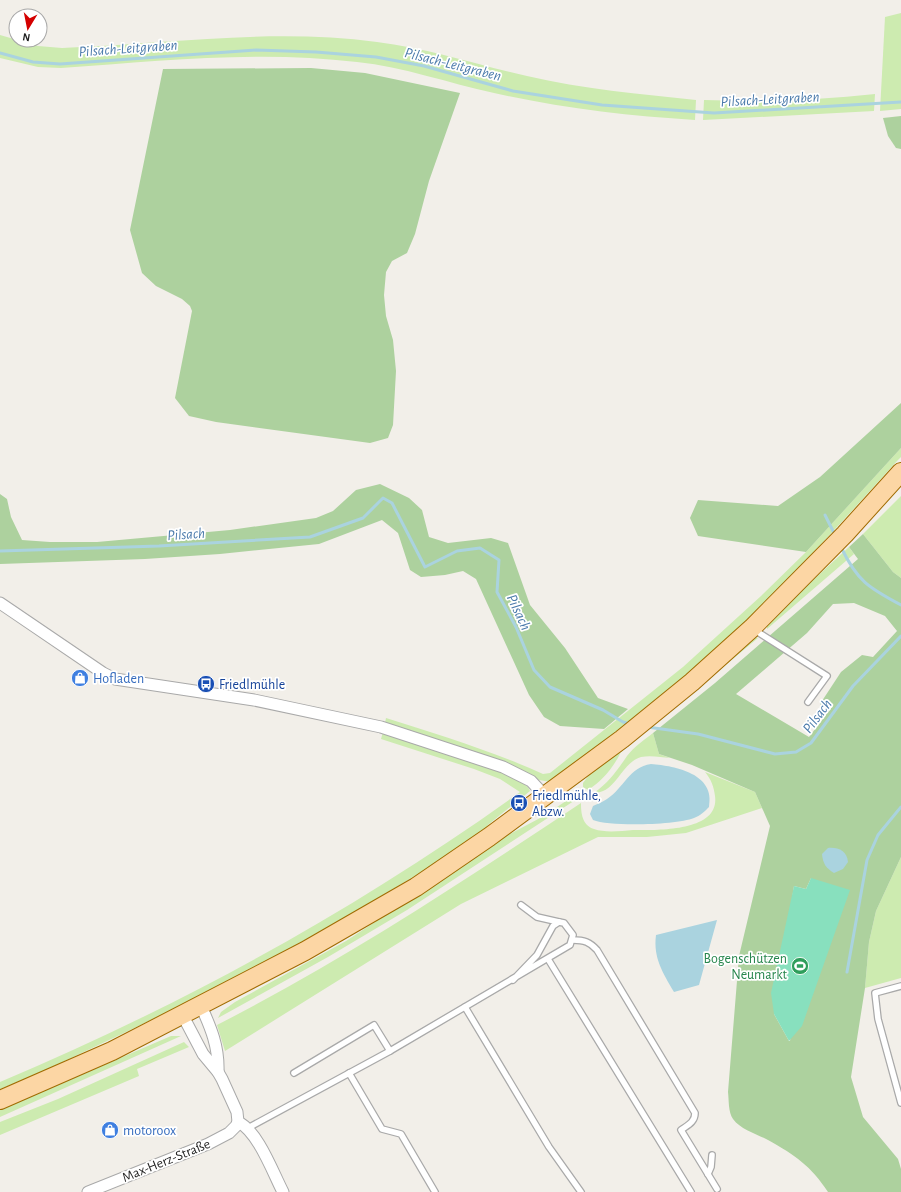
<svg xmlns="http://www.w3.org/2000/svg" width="901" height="1192" font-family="'Alegreya Sans',sans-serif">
	<rect width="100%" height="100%" fill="#f2efe9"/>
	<g fill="#cdebb0">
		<path d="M901,13V109L880,111L885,17Z"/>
		<path d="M0,35L38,46L62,48C167,44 272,28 377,42C428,48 477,65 527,76C583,89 640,94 696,100L695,120C628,116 560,108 494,93C448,83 404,67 357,62C259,50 159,61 61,68L38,67L0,58Z"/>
		<path d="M875,94L874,111L703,120L704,100C761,102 818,100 875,94Z"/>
		<path d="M901,448V457L897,461C823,543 749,625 664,696C628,726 589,754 551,782L539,780L507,763L385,723L386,718C440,735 492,751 543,774L550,773L683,667L761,596L806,552Z"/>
		<path d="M901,496V578L893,572L863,534Z"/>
		<path d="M849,547L854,554L767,629V623L772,618Z"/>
		<path d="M754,637L758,638L621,752C613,768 603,780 588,790L583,787V783L589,775L622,750Z"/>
		<path d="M383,732C407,740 524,771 530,791L489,824L478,837C364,909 246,975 124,1033C83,1052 42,1073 0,1089V1082C183,1005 359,908 520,792L500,779L474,769L381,739Z"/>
		<path d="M653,733L659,754L670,758C661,757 650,755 641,757C621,763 616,793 594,793C610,781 616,772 627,756C634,747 644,740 653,733Z"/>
		<path d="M705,772L755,792L762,808L686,833L647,837H598L461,904L225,1051L217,1025C344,960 462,882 581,803C581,813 582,825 594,829C605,833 621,831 633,830C657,830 720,832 715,796C714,787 711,779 705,772Z"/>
		<path d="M580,797L407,910L328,957L218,1018L221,1012L235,1002L346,941L508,835L542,817L569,799Z"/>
		<path d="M901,857V978L865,988L869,942L876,911Z"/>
		<path d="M171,1036H181L0,1117V1110Z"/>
		<path d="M184,1042L189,1047L137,1069L139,1076L0,1135V1122L58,1099Z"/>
	</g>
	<g fill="#add19e" fill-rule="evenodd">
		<path d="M311,68L365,73L460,93L429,181L415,234L407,253L392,261L386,272L384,295L386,316L393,340L396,371L393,425L388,438L370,443L216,422L189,416L175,398L192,311L190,306L182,299L156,286L142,273L130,230L163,69Z"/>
		<path d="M901,116V149L896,148L888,136L883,118Z"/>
		<path d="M901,403V448L806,552L698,536L690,518L698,500L778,506L820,477Z"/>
		<path d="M380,484L409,498L422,510L429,537L448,543L491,538L508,543L530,605L565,648L598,698L628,709L604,729L560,726L544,717L529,695L476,579L463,571L445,575L421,577L410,570L398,533L382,520L319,544L220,554L145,559L0,564V494L7,499L11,517L22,540L50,542H97L230,530L316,518L333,511L356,490Z"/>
		<path d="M863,534L893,572L901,578V857L876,911L869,942L865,988L851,1077L863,1117L898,1159L901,1169V1192H828C811,1166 795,1155 768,1140C757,1134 741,1130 733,1119C728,1112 729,1100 728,1092L739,956L770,826L755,792L692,765L659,754L653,733L715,683L858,559L849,547ZM854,603L885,616L897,631L873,657L862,655L841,672L820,704L829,711L809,737L736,694L807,633L833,604ZM811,878L790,1041H789L774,1014L794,886L806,889Z"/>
	</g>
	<path fill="#88e0be" d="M811,878L850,890L802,1026L789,1041L774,1014L771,993L794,886L806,889Z"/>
	<g fill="#aad3df">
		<path d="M651,764C676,766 716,774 709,807C705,811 700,816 694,818C676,825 610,827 593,820L590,814L593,806C597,804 603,802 607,799C624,788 629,767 651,764Z"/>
		<path d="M828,848C838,847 847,851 848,862L843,869L834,873C826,868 823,864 822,854Z"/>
		<path d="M717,920L699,985L674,992C663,973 653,958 656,935Z"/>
	</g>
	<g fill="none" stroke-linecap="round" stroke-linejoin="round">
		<g stroke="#aad3df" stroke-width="3">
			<path d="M0,53L33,62L60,64L256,50L316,52L376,57L424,66L513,91L602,105L714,113L901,102"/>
			<path d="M825,515L835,535"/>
			<path d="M841,547C857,581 869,588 901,605"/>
			<path d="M0,551L159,546L310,537L363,518L383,498L392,503L425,567L457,551L480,548L499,560L497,592L516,627L534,670L550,687L603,710L623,722L630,724"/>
			<path d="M647,727L698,734L775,754L796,752L811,743L853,686L901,636"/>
			<path d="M847,972L867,860L878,835L901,807"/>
		</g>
		<defs>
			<g id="service">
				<path d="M753,629L827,676L808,702"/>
				<path d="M521,905L537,917L559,922"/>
				<path d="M573,940C584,940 590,942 597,950L695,1113C695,1122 688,1125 681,1130L717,1189"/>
				<path d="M548,959L691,1192"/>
				<path d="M901,986L875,993L878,1019L901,1103"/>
				<path d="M465,1007L549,1147L581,1192"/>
				<path d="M294,1073L374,1025L390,1051"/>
				<path d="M349,1073L382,1129L401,1134L435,1192"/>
				<path d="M248,1128L390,1051L570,945L573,935L564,923L559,922L553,926L537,955L513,980"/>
				<path d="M708,1174L711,1167L712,1155"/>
			</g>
			<g id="minor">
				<path d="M0,603L103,673L115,679L254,700L381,727L503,767L531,781L546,797"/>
				<path d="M201,1006C211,1028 219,1047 218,1072"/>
				<path d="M238,1122C258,1131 273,1173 283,1192"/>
				<path d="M88,1192L208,1144L229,1133L236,1126L238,1122L237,1112L222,1079L218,1072L203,1054L183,1016"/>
			</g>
			<path id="primary" d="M0,1100L112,1051L305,951L416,887L489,837L622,739L692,682L752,628L845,534L901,472"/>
		</defs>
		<use href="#service" stroke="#a9a9a9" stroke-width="8"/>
		<use href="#minor" stroke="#a9a9a9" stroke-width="13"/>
		<use href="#primary" stroke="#a06b00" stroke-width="20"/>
		<use href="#service" stroke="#fff" stroke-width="5.5"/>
		<use href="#minor" stroke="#fff" stroke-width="11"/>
		<use href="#primary" stroke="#fcd6a4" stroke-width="18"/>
	</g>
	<defs>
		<symbol id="shop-disc" viewBox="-11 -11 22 22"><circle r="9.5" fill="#3f7fe0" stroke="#fff"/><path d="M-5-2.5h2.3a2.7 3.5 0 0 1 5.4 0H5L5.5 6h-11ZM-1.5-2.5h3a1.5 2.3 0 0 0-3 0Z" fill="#fff"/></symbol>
		<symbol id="bus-disc" viewBox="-11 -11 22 22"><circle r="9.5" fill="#1a4fb4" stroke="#fff"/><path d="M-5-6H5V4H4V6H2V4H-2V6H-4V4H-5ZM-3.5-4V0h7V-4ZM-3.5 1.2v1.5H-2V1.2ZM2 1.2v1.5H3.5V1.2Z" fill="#fff"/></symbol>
		<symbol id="stadium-disc" viewBox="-11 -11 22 22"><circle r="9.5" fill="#2e9e5b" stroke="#fff"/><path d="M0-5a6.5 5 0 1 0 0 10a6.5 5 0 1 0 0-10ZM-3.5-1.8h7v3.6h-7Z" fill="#fff"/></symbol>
	</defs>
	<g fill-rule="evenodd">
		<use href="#shop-disc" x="70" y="668" width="20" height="20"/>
		<use href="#bus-disc" x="196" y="674" width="20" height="20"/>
		<use href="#bus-disc" x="509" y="793" width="20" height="20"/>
		<use href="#stadium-disc" x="790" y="956" width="20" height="20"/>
		<use href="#shop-disc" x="100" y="1120" width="20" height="20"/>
	</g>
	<g text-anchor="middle" stroke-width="3.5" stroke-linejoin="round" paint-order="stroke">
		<g font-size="14" fill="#366cbe" stroke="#fff" text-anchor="start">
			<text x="93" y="683">Hofladen</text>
			<text x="123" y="1135">motoroox</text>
		</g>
		<g font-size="14" fill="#164399" stroke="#fff" text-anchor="start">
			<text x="219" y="689">Friedlmühle</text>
			<text x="532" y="800">Friedlmühle,<tspan x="532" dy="16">Abzw.</tspan></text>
		</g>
		<g font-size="14" fill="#27864d" stroke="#fff" text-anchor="end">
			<text x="787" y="963">Bogenschützen<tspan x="787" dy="16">Neumarkt</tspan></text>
		</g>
		<g font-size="14" fill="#222" stroke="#fff">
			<text transform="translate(166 1160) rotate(-22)" y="5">Max-Herz-Straße</text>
		</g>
		<g font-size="15" font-style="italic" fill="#4a7aab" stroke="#fff">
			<text transform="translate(128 48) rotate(-4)" y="5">Pilsach-Leitgraben</text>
			<text transform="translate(453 64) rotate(14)" y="5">Pilsach-Leitgraben</text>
			<text transform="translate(770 99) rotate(-3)" y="5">Pilsach-Leitgraben</text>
			<text transform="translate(186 534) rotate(-4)" y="5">Pilsach</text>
			<text transform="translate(519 612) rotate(65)" y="5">Pilsach</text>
			<text transform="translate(817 716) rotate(-53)" y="5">Pilsach</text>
		</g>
	</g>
	<g transform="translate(28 28) rotate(190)"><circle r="19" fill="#ffffff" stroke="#a7a7a7"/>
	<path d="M0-3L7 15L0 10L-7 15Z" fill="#d40000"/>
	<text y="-6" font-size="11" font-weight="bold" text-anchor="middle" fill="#222222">N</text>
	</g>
</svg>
